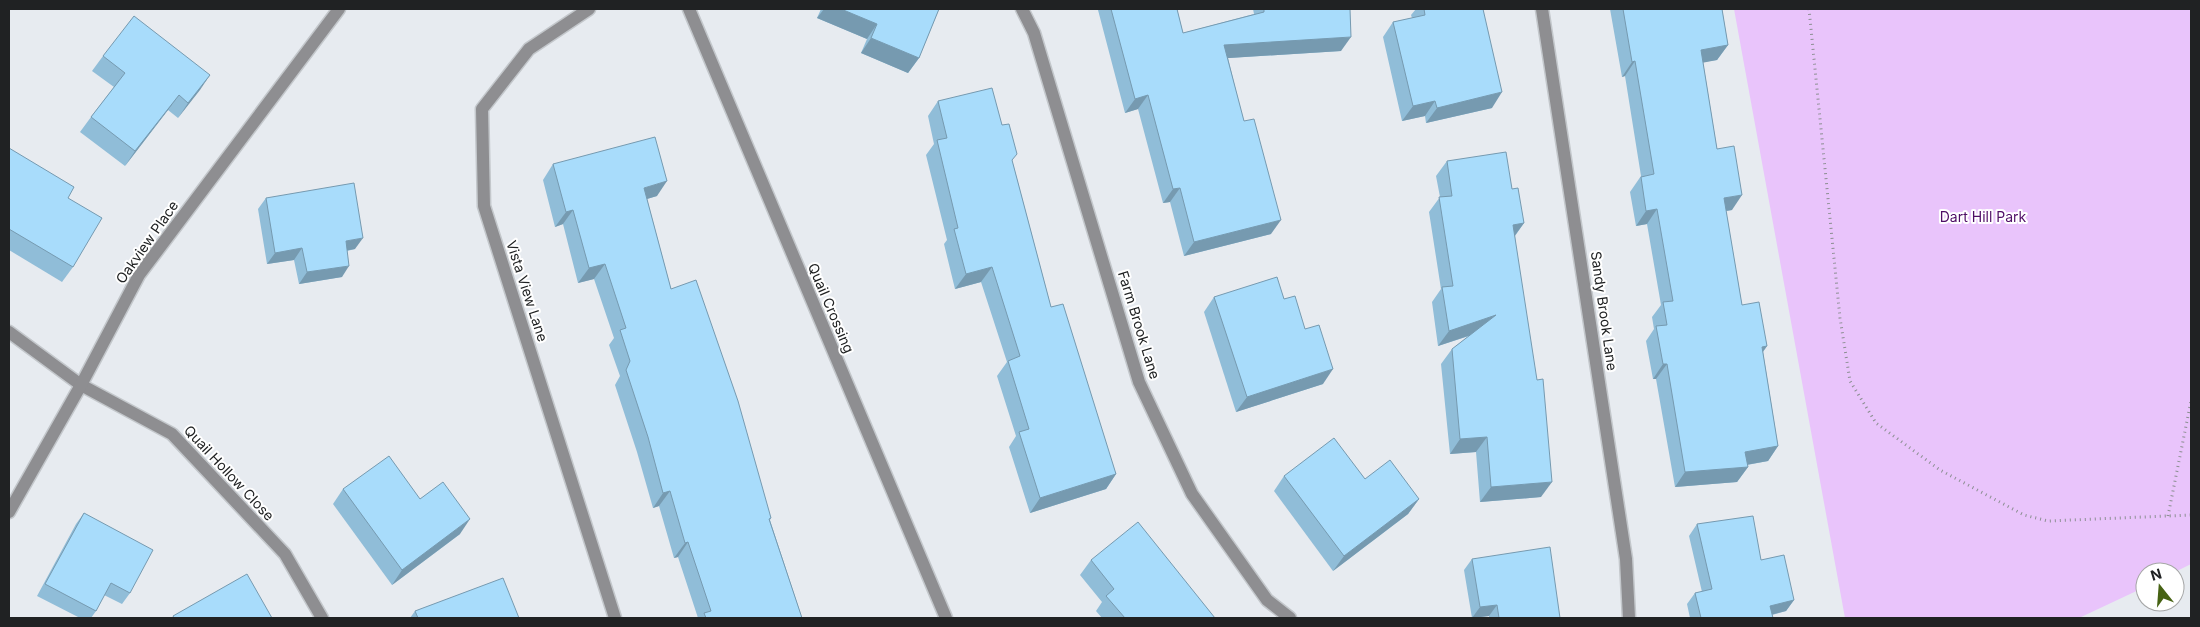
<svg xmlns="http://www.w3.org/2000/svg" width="2200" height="627" font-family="Inter,sans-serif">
	<rect width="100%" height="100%" fill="#e7ebf0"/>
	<path fill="#e9c4fb" d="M1734,9H2191V564L2175,572H2145V587L2079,618H1845Z"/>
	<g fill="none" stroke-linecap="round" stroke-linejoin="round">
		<defs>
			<g id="street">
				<path d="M589,9L529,49L482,109L484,206L615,618"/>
				<path d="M689,9L946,618"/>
				<path d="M1022,9L1034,33L1139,382L1192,494L1267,600L1290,618"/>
				<path d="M1542,9L1626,559L1629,618"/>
				<path d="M9,332L81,385L172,434L285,554L322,618"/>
				<path d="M9,512L81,385L139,275L339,9"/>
			</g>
		</defs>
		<use href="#street" stroke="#c3c7cb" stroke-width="15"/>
		<g stroke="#8c8f92" stroke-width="3" stroke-dasharray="1 4" stroke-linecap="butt">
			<path d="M1809,9L1840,318L1850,381L1876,423L1940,470L2024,515L2048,521L2191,515"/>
			<path d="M2168,516L2191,401"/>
		</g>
		<use href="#street" stroke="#8e8e91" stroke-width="12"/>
	</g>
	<g fill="#90bdd8">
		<path d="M821,9H939L919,58L908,73L861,53L867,39L817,18Z"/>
		<path d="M1099,9H1177L1183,33L1254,14L1253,9H1350L1341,51L1228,58L1271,234L1184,256L1170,202L1163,203L1138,109L1125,113L1098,10Z"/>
		<path d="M1416,9H1483L1492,108L1426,123L1425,116L1402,121L1383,37L1393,22L1412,18L1411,15Z"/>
		<path d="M1610,9H1722L1728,45L1717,60L1703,62L1717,149L1732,210L1726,211L1742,305L1767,346L1763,352L1778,446L1768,461L1747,465L1748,467L1737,482L1675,487L1656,379H1653L1646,341L1654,329L1652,317L1661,305L1647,224L1636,226L1630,192L1641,176L1625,76L1622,77Z"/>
		<path d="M103,56L210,75L178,118L168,110L125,166L80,132L91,117L114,87L92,71Z"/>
		<path d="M938,101L1002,125L1012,160L1051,307L1116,474L1106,489L1030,513L1009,447L1016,436L997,376L1007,362L981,282L955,289L944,244L947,240L926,155L934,144L928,116Z"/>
		<path d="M9,148L73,267L62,282L9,250Z"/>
		<path d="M1447,161L1512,189L1524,223L1515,236L1541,497L1480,502L1476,452L1450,454L1441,364L1452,349L1469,336L1438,346L1432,302L1441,289L1429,212L1440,197L1436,176Z"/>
		<path d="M553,164L657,196L647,199L671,289L771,518L770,520L802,618H698L678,557L674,558L659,506L653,508L637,452L615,385L620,376L609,345L614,338L594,279L578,283L563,224L555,227L543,180Z"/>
		<path d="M266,198L355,249L347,251L342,277L299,284L294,260L267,264L258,209Z"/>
		<path d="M1214,297L1284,299L1323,384L1236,412L1204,312Z"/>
		<path d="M1284,476L1419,499L1408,514L1333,571L1274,491Z"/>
		<path d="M343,489L420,499L460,534L392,585L333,504Z"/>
		<path d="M84,513L130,593L122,604L104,595L96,611L91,618H80L37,596L76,524Z"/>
		<path d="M1697,524L1761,560L1794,600L1786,611L1772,615L1773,618H1690L1687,604L1695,593L1702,592L1689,536Z"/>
		<path d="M1472,559L1560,618H1489V616L1472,618L1464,570Z"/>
		<path d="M1091,560L1215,618H1102L1096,611L1102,602L1080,575Z"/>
		<path d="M415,611L519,618H410Z"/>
	</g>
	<g fill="#769ab0">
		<path d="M824,9H841L877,24L867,39L817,18Z"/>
		<path d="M1351,37L1341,51L1214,59L1224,45Z"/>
		<path d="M871,38L919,58L908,73L861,53Z"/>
		<path d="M1728,45L1717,60L1691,65L1701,50Z"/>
		<path d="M1635,61L1625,76L1622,77L1632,62Z"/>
		<path d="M210,75L200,90L178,118L188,103Z"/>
		<path d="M1502,92L1492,108L1426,123L1437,108Z"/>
		<path d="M179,95L168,110L125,166L135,151Z"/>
		<path d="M1148,95L1138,109L1125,113L1135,99Z"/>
		<path d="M1435,101L1425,116L1402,121L1413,106Z"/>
		<path d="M667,181L657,196L633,203L644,188Z"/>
		<path d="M1180,188L1170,202L1163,203L1173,189Z"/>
		<path d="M1742,195L1732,210L1713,213L1724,198Z"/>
		<path d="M1657,209L1647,224L1636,226L1646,211Z"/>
		<path d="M573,210L563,224L555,227L566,212Z"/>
		<path d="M1281,220L1271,234L1184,256L1194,242Z"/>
		<path d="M1524,223L1513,238V225Z"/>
		<path d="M363,238L355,249L338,252L346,241Z"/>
		<path d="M302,248L294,260L267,264L275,253Z"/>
		<path d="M605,264L594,279L578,283L589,268Z"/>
		<path d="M349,266L342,277L299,284L307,272Z"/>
		<path d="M992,267L981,282L955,289L966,274Z"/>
		<path d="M1496,315L1486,330L1438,346L1449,331Z"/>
		<path d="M1767,346L1756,361L1762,347Z"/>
		<path d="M1663,364H1667L1656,379H1653Z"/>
		<path d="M1333,369L1323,384L1236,412L1247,397Z"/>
		<path d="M1487,437L1476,452L1450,454L1460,439Z"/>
		<path d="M1778,446L1768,461L1734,467L1745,452Z"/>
		<path d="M1748,467L1737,482L1675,487L1685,472Z"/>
		<path d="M1116,474L1106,489L1030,513L1040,498Z"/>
		<path d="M1552,482L1541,497L1480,502L1491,487Z"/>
		<path d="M670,491L659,506L653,508L663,493Z"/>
		<path d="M1419,499L1408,514L1333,571L1344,556Z"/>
		<path d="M470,519L460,534L392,585L402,570Z"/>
		<path d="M688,542L678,557L674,558L685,543Z"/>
		<path d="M1794,600L1786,611L1762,617L1770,606Z"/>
		<path d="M1497,605L1489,616L1472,618L1480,607Z"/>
	</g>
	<g fill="#a8dcfb" stroke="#769ab0">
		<path d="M841,9H939L919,58L871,38L877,24Z"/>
		<path d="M1111,9H1177L1183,33L1264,12V9H1350L1351,37L1224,45L1244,121L1254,119L1281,220L1194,242L1180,188L1173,189L1148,95L1135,99Z"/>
		<path d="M1424,9H1483L1502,92L1437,108L1435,101L1413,106L1393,22L1425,15Z"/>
		<path d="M1623,9H1722L1728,45L1701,50L1717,149L1734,146L1742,195L1724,198L1742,305L1759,302L1767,346L1762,347L1778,446L1745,452L1748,467L1685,472L1667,364H1663L1656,326L1667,325L1663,302L1673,301L1657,209L1646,211L1641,177L1654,174L1635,61L1632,62Z"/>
		<path d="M134,16L210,75L188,103L179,95L135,151L91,117L125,73L103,56Z"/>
		<path d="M992,88L1002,125L1009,124L1017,154L1012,160L1051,307L1063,304L1116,474L1040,498L1019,432L1029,429L1008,361L1020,356L992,267L966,274L954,229L958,228L937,140L947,138L938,101Z"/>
		<path d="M655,137L667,181L644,188L671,289L696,280L738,401L771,518L769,519L802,618H706L704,613L711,611L688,542L685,543L670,491L663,493L648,437L626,370L630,361L620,330L626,328L605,264L589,268L573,210L566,212L553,164Z"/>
		<path d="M9,148L74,187L68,198L102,218L73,267L9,229Z"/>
		<path d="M1506,152L1512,189L1518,188L1524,223L1513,225L1537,380L1543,379L1552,482L1491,487L1487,437L1460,439L1452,349L1496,315L1449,331L1442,287L1453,286L1439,197L1452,196L1447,161Z"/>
		<path d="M354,183L363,238L346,241L349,266L307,272L302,248L275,253L266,198Z"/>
		<path d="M1277,277L1284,299L1295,296L1305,329L1319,325L1333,369L1247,397L1214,297Z"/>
		<path d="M1334,438L1365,479L1390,460L1419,499L1344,556L1284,476Z"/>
		<path d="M389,456L420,499L443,482L470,519L402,570L343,489Z"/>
		<path d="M84,513L153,550L130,593L111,583L96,611L45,584Z"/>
		<path d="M1753,516L1761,560L1784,555L1794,600L1770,606L1773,618H1701L1695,593L1712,589L1697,524Z"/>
		<path d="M1138,522L1215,618H1125L1106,596L1114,589L1091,560Z"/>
		<path d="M1550,547L1560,618H1499L1497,605L1480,607L1472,559Z"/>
		<path d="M247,574L272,618H174L173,616Z"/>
		<path d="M503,578L519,618H418L415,611Z"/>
	</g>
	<g text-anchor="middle" stroke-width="4" stroke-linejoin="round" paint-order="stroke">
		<g font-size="14" fill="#4f0e66" stroke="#fff">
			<text x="1983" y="222">Dart Hill Park</text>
		</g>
		<g font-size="14" fill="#202223" stroke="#fff">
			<text transform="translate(147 242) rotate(-55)" y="5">Oakview Place</text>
			<text transform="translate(527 291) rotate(72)" y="5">Vista View Lane</text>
			<text transform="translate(831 308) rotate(67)" y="5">Quail Crossing</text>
			<text transform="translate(1604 311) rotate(82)" y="5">Sandy Brook Lane</text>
			<text transform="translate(1139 325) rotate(73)" y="5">Farm Brook Lane</text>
			<text transform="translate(229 473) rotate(47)" y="5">Quail Hollow Close</text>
		</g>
	</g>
	<rect width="2200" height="627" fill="none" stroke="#202223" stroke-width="20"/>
	<g transform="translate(2160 587) rotate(343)"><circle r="24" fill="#ffffff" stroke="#a6a7a7"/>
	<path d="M0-4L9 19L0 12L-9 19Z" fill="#466213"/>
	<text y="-8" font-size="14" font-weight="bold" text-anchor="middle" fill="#202223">N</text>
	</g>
</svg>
